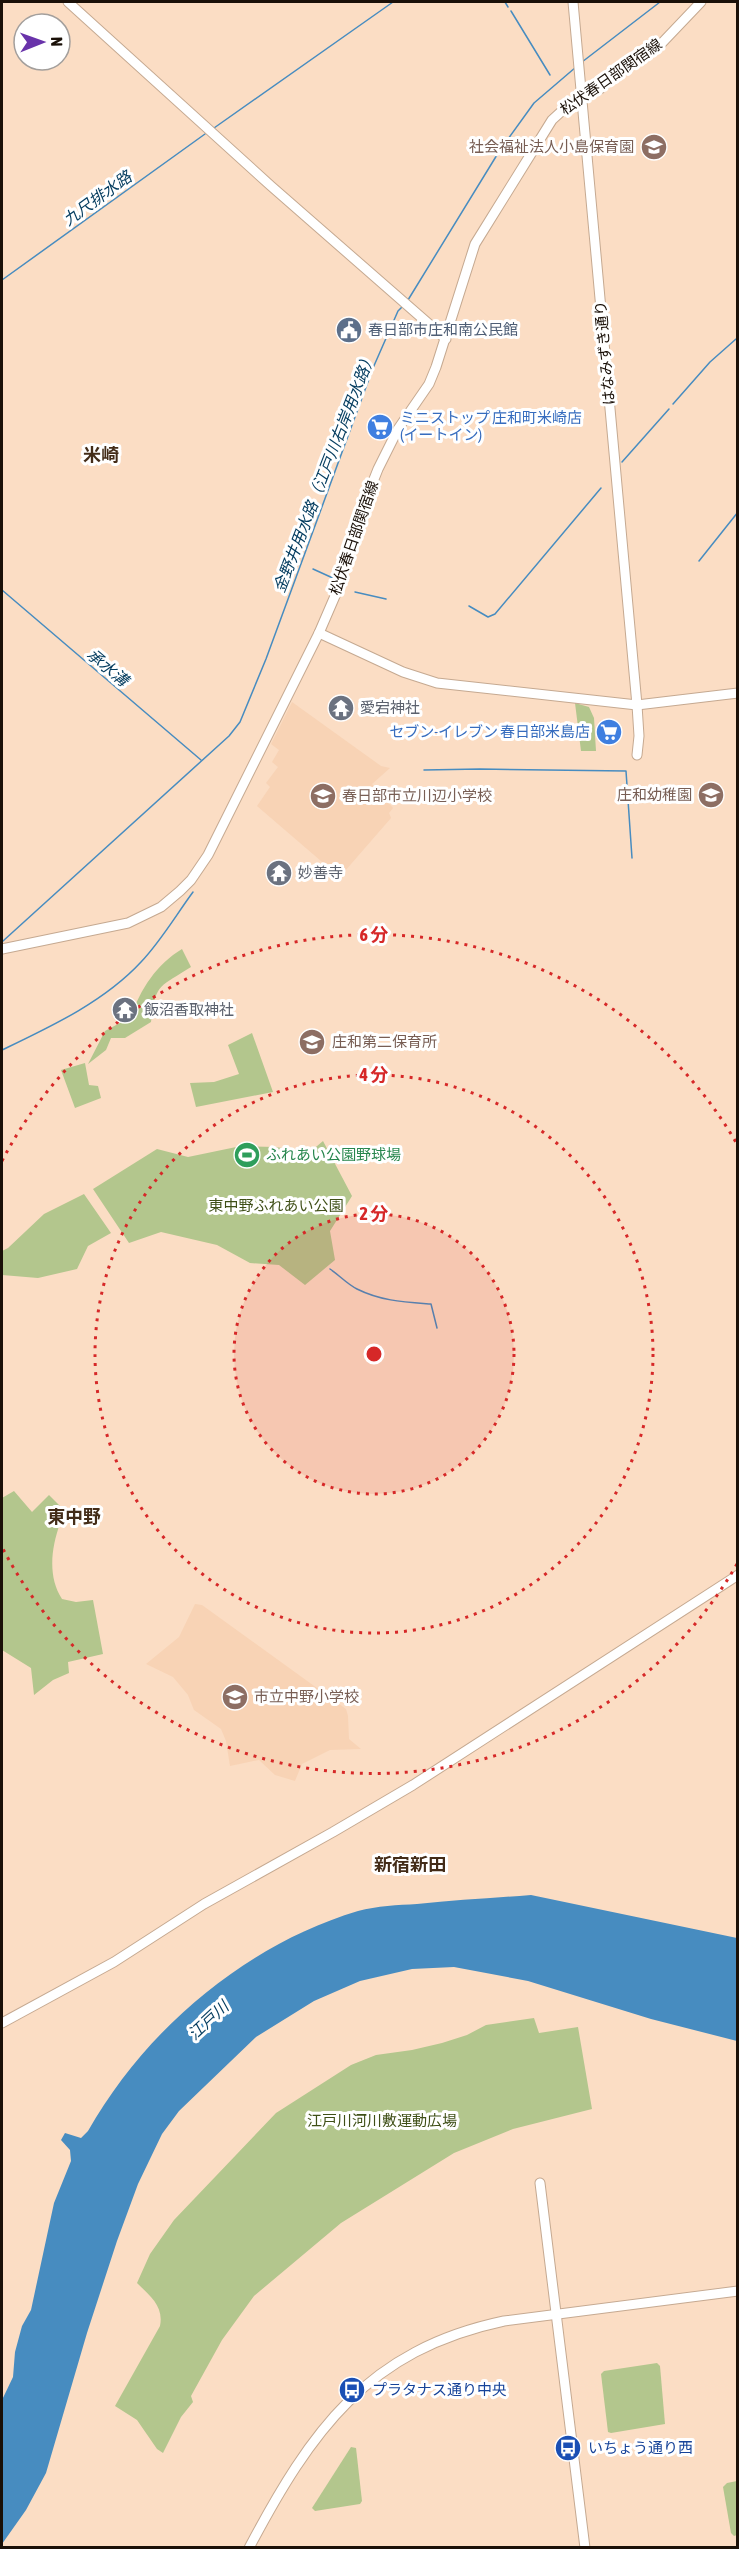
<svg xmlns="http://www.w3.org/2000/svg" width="739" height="2549" font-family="'Asap Condensed','Noto Sans JP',sans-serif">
	<rect width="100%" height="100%" fill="#fbddc4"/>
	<g fill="#f8d3b5">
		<path d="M292,702L381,766L390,768L372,784L393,808L389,813L391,818L338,879L321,861L257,806L270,787L266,783L278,767L272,762L279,750L271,744Z"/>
		<path d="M195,1604L202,1605L346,1709L348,1716L349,1739L361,1749L330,1750L302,1764L295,1781L275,1775L259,1760L230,1766L226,1741L221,1729L194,1710L188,1695L173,1677L146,1664L179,1637Z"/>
	</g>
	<g fill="#b3c68d">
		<path d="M575,703L589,707L594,718L596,751H581Z"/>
		<path d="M182,949L191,967C160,987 155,983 151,1022L125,1038H111L106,1050L88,1064L105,1031L131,1017C140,989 157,964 182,949Z"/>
		<path d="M252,1033L273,1092L196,1107L190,1083L214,1082L239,1074L228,1045Z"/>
		<path d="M85,1063L89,1085L98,1086L101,1098L75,1108L61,1070Z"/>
		<path d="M323,1141L352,1196L330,1231L335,1260L305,1285L279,1265L250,1263L217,1245L161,1232L129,1243L93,1189L157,1149L188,1157L241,1146L275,1147L310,1152Z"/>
		<path d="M84,1194L111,1233L88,1246L77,1269L38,1278L2,1275V1251L8,1248L44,1214Z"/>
		<path d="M14,1491L32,1512L49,1495L65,1511C53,1538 45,1573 62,1599L76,1602L93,1600L103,1654L68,1662L69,1673L53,1680L34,1695L31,1668L2,1650V1498Z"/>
		<path d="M534,2018L539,2033L578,2027L592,2109L513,2129L454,2153L341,2223L254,2296L222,2340L191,2396L193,2402L181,2417L163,2453L157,2449L137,2420L115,2406L160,2326C164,2306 150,2296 137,2283L150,2254L174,2220L276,2113L351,2065L376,2055L412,2050L442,2043L467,2035L486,2025Z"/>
		<path d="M657,2363L660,2366L665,2424L611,2433L608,2432L601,2374L604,2371Z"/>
		<path d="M351,2447L356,2448L362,2501L360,2504L315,2511L312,2508Z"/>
		<path d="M737,2481V2535L734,2536L731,2533L723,2487L727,2483Z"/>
	</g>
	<path fill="#478cc0" d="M531,1895L737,1938V2041L651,2019L528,1981L454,1967L412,1969L360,1981L314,2001L256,2037L179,2111L162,2134L138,2184L117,2241L87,2333L46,2473L26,2510L2,2544V2400L13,2377L15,2352L22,2326L31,2310L54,2203L71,2161L70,2150L61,2140L65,2133L81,2138L88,2131C146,2029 245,1945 358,1911C377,1906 398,1905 417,1904C455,1900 493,1898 531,1895Z"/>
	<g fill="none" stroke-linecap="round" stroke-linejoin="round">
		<g stroke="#478cc0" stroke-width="1.5">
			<path d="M505,2L508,7"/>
			<path d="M511,11L550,75"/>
			<path d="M582,62L660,2"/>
			<path d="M214,128L393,2"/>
			<path d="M2,280L205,134"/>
			<path d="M408,300L500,150L534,103L576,67"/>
			<path d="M673,404L710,362L736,339"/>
			<path d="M622,462L669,409"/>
			<path d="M699,561L738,512"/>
			<path d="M313,569L335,579"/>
			<path d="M2,590L201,760"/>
			<path d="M355,592L386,599"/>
			<path d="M469,606L488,617L495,614L601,488"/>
			<path d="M424,770L480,769L626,771L632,858"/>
			<path d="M3,941L229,736L240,722L266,659L373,368L398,311L403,306"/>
			<path d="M2,1050C50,1027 104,1002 141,962C161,941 176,915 193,892"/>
			<path d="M330,1269C339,1275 347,1284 357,1289C381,1301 404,1302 431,1304L437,1328"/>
		</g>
		<defs>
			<g id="secondary">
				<path d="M68,2L271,186L446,339"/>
				<path d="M573,2L637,705L639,736L637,755"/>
				<path d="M319,633L403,672L437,683L637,705L738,693"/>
				<path d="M2,2023L114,1962L204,1904L333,1832L413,1785L738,1575"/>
				<path d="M540,2183L585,2548"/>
				<path d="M249,2548C311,2431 367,2350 504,2321L738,2291"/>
			</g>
			<path id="primary" d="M2,949L128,923L161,907L180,891L191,880L208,855L319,633L335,596L352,535L378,469L398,429L429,384L436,367L475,244L552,120L564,109L600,89L632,59L660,45L701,2"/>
		</defs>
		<use href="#secondary" stroke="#c5a991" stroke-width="11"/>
		<use href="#primary" stroke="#c5a991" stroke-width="11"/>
		<use href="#secondary" stroke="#fff" stroke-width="9"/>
		<use href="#primary" stroke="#fff" stroke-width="9"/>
	</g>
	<circle cx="374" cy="1354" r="140" fill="#d62828" fill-opacity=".12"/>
	<g fill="none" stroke="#d62828" stroke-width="3" stroke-dasharray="3 6">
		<circle cx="374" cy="1354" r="140"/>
		<circle cx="374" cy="1354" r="279"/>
		<path d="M737 1564A419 419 0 0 1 2 1547M2 1161A419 419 0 0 1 737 1144"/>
	</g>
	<defs>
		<symbol id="school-disc" viewBox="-11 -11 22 22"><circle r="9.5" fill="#8d6e63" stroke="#fff"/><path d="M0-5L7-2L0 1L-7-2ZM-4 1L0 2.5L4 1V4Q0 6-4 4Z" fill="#fff"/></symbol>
		<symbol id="civic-disc" viewBox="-11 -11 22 22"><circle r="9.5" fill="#5c6f8a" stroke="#fff"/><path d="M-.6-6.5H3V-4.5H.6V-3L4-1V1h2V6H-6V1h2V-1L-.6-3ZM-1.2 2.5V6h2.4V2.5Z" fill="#fff"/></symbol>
		<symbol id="supermarket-disc" viewBox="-11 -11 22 22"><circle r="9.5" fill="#3f7fe0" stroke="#fff"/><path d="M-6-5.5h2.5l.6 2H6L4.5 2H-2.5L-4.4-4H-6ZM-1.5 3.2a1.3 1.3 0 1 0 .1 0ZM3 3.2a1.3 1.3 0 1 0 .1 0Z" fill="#fff"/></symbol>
		<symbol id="temple-disc" viewBox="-11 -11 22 22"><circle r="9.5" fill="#6b7280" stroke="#fff"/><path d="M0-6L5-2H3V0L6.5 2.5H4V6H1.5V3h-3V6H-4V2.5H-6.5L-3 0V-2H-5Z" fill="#fff"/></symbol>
		<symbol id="stadium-disc" viewBox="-11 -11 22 22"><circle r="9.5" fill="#2e9e5b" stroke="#fff"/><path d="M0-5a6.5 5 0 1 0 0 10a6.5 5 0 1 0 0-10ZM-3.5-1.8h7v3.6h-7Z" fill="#fff"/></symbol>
		<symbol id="bus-disc" viewBox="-11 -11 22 22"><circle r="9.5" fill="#1a4fb4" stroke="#fff"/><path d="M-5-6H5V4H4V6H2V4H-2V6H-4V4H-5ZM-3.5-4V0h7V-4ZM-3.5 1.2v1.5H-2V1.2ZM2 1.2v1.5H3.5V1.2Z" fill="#fff"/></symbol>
	</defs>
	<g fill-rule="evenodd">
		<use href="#school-disc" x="639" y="132" width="30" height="30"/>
		<use href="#civic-disc" x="334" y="315" width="30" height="30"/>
		<use href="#supermarket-disc" x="365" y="412" width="30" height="30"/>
		<use href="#temple-disc" x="326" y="693" width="30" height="30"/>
		<use href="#supermarket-disc" x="594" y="717" width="30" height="30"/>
		<use href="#school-disc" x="696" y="780" width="30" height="30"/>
		<use href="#school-disc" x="308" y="781" width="30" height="30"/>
		<use href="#temple-disc" x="264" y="858" width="30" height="30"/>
		<use href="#temple-disc" x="110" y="995" width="30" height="30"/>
		<use href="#school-disc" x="297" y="1027" width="30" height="30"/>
		<use href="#stadium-disc" x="232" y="1140" width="30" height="30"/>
		<use href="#school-disc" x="220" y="1682" width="30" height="30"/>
		<use href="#bus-disc" x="337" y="2375" width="30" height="30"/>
		<use href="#bus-disc" x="553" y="2433" width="30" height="30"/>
	</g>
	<g text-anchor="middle" stroke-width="6" stroke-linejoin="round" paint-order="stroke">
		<g font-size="15" fill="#1a1008" stroke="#fff">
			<text transform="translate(611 77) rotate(-35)" y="5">松伏春日部関宿線</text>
			<text transform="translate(605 353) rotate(-95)" y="5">はなみずき通り</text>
			<text transform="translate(354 538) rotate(-71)" y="5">松伏春日部関宿線</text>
		</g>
		<g font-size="15" fill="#785e54" stroke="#fff" text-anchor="start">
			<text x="634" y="152" text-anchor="end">社会福祉法人小島保育園</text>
			<text x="692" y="800" text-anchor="end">庄和幼稚園</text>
			<text x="342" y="801">春日部市立川辺小学校</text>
			<text x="332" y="1047">庄和第二保育所</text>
			<text x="254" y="1702">市立中野小学校</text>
		</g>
		<g font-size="15" fill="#4e5e75" stroke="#fff" text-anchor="start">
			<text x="368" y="335">春日部市庄和南公民館</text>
		</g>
		<g font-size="15" fill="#366cbe" stroke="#fff" text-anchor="start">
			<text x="400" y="423">ミニストップ 庄和町米崎店<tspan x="400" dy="17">(イートイン)</tspan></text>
			<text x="590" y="737" text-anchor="end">セブン-イレブン 春日部米島店</text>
		</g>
		<g font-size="15" fill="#5b616d" stroke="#fff" text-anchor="start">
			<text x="360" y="713">愛宕神社</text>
			<text x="298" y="878">妙善寺</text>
			<text x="144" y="1015">飯沼香取神社</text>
		</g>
		<g font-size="15" fill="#27864d" stroke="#fff" text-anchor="start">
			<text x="266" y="1160">ふれあい公園野球場</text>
		</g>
		<g font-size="15" fill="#3f4f17" stroke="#fff">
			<text x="276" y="1211">東中野ふれあい公園</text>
			<text x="382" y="2126">江戸川河川敷運動広場</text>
		</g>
		<g font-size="15" fill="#164399" stroke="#fff" text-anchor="start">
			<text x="372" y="2395">プラタナス通り中央</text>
			<text x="588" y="2453">いちょう通り西</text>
		</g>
		<g font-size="16" font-style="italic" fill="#033b5e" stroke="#fff">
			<text transform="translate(97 198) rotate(-36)" y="6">九尺排水路</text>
			<text transform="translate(324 472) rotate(-69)" y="6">金野井用水路（江戸川右岸用水路）</text>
			<text transform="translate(108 667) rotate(40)" y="6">承水溝</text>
			<text transform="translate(208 2020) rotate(-43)" y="6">江戸川</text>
		</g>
		<g font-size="18" font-weight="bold" fill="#432c18" stroke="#fff">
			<text x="101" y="461">米崎</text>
			<text x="74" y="1523">東中野</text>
			<text x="410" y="1871">新宿新田</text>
		</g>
	</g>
	<circle cx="374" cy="1354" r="9" fill="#d62828" stroke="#fff" stroke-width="3"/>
	<g font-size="18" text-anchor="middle" font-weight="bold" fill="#d62828" stroke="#fff" stroke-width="6" stroke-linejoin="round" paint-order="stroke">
		<text x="374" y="941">6 分</text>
		<text x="374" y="1081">4 分</text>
		<text x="374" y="1220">2 分</text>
	</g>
	<rect width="739" height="2549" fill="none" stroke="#1a1008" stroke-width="6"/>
	<g transform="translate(42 42) rotate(89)"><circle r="28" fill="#ffffff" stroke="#a39f9c" stroke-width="1.5"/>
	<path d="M0-4.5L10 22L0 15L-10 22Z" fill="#6933aa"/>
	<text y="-9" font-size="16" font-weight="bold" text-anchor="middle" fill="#1a1008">N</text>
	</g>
</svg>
